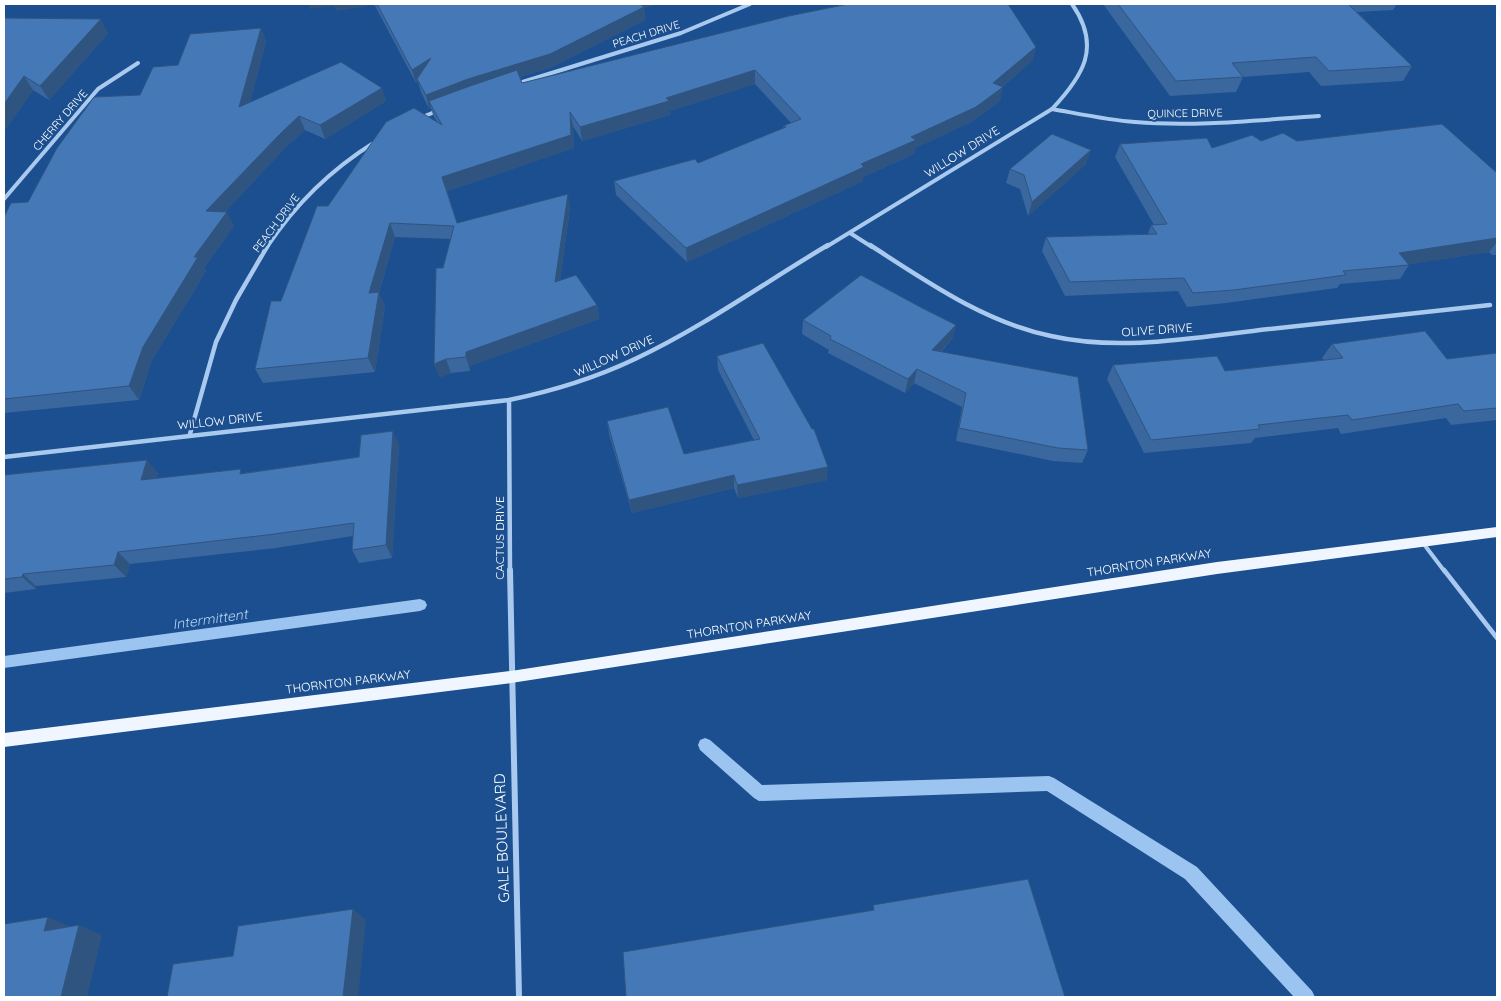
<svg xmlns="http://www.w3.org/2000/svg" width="1501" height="1001" font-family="Quicksand,sans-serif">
	<rect width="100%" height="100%" fill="#1b4f8f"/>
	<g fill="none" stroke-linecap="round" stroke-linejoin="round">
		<g fill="#9cc4f0" fill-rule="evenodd">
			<path d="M420,599L425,601L427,605L425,609L420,611L4,668V656Z"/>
			<path d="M705,738L710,740L762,785L1049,776L1054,778L1197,867L1312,991L1315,997H1294L1185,879L1047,791L759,801L754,798L700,750L698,745L700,740Z"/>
		</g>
		<path stroke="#a9c9ee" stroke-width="4" d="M1423,543L1445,572"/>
		<path stroke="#a9c9ee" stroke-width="4.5" d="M1444,570L1497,638"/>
		<g stroke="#a9c9ee" stroke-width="4">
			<path d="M516,84L681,33L750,4"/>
			<path d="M1052,109C1080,114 1107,120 1135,122C1196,127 1258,120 1319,116"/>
			<path d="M420,118L437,111"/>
			<path d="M4,199L98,89L138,63"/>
			<path d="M850,233L872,247"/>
			<path d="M267,247C296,203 330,170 375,142"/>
			<path d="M826,247L1052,109C1083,76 1102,47 1072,4"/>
		</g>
		<g stroke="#a9c9ee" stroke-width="4.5">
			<path d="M870,245C926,281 984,322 1051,336C1122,352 1197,337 1269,329C1342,321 1416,313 1490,305"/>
			<path d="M509,400L510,572"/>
			<path d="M190,434L216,342L236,300L268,245"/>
			<path d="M4,457L509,400C553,391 595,378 635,359C703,327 764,283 828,245"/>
		</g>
		<path stroke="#a9c9ee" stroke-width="6" d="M510,570L519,997"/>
		<path fill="#f0f6ff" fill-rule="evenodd" d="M1497,527V537L1217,574L511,683L4,747V733L511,671L1217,562Z"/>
	</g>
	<g fill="#3a679d">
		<path d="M374,4H655L644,8L645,20L552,67L520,77L522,83L1036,47L1032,61L1002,87L1000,101L973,121L915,148L914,154L863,177V181L687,262L616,195L614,181L698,163L783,128V126L791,123L755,84L669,111L670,115L582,141L573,126L574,148L447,191L457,223L570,208L560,280L597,305L599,319L470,366V371L451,373L440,377L434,364L443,268L451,239L395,237L379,293L385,306L375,372L263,383L255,369L281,301L328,206L437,122L433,115L431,108L429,109L421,92L418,82L416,83Z"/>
		<path d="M1103,4H1397L1393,10L1357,12L1412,66L1403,81L1321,86L1309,72L1243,77L1236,92L1170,96Z"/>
		<path d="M4,18L108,33L49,100L33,90L4,131Z"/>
		<path d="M261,28L266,42L250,102L382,88L386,101L325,139L305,130L286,147L225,212L234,226L204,268L206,271L152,360L139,400L4,413V217L28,202L140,95Z"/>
		<path d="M1261,141H1297L1497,173V255H1492L1489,252L1409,264V265L1400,279L1340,284L1337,288L1226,303L1187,307L1178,291L1065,296L1042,251L1046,237L1148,234L1151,225H1154L1115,157L1120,144L1212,148Z"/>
		<path d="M1086,164L1028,216L1020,189L1006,183L1010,169Z"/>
		<path d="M924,309L956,325L952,339L941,352L1088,450L1082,463L1053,461L956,441L962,407L914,383L905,393L828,353L829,350L802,334L803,320Z"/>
		<path d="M1332,344L1447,359L1497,353V420L1451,425L1446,418L1341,434L1338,428L1255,438L1251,443L1144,453L1107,379L1113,365L1225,371L1324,360L1322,358Z"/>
		<path d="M717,356L827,480L738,498L734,488L632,513L609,434L607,421L684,454L754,440L718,370Z"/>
		<path d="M399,444L392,558L359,563L352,550L353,536L276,548L130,564L126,577L36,586V589L4,593V475L158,473L156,479L243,473L359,457Z"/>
	</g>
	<g fill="#305480">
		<path d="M308,4H368V6L336,11L334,6L310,9Z"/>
		<path d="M635,4H656L644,8L645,20L552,67L471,92L429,101L431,108L429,109L426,95Z"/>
		<path d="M101,19L108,33L49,100L40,86Z"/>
		<path d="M261,28L266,42L245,121L239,107Z"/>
		<path d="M1036,47L1032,61L990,97L1003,87L1000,101L973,121L915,148L914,154L863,177V181L687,262L686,248L861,164L911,137L993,83Z"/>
		<path d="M431,58L417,79L418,82L416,83L412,70Z"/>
		<path d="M755,70V84L669,111L670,115L582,141L580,127L666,98Z"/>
		<path d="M24,76L33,90L4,131V104Z"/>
		<path d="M382,88L386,101L325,139L320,125Z"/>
		<path d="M570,112L573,126L574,148L447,191L442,177Z"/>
		<path d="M299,116L305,130L286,147L213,225L206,211L280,134Z"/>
		<path d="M1091,150L1086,164L1028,216L1032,202Z"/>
		<path d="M568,194L570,208L558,296L555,282Z"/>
		<path d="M227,212L234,226L204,268L206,271L152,360L139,400L129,386L143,347L194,257Z"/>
		<path d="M390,223L395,237L379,293L385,306L375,372L368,358L369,293Z"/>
		<path d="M1497,238V242L1489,252L1390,267L1399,253Z"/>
		<path d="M597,305L599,319L470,366V371L466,357V352Z"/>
		<path d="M956,325L952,339L929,364L932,350Z"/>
		<path d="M446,359L451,373L440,377L434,364Z"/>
		<path d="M917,369L914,383L905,393L908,379Z"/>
		<path d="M393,431L399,444L392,558L386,545Z"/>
		<path d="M147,460L158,473L151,493L141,480Z"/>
		<path d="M828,467L827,480L738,498L737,485Z"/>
		<path d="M734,475V488L632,513L629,500Z"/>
		<path d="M118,552L130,564L126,577L114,565Z"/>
		<path d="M23,574L36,586V589L22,577Z"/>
		<path d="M353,909L366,920L358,997H343Z"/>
		<path d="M48,917L72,927L44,931Z"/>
		<path d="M79,925L102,935L87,997H61Z"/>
	</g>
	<g fill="#4478b7" stroke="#305480">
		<path d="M377,4H640L644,7L550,54L468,79L426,95L417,79L431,58L412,70Z"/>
		<path d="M848,4H1008L1036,47L993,83L1003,87L976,107L911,137L916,140L861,164L864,167L686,248L614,181L695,159L698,163L786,127L783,126L801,119L755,70L666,98L669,101L580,127L570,112L571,135L442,177L457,223L568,194L555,282L576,275L597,305L466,352V357L446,359L434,364L436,268H443L454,226L390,223L369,293L379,292L368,358L255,369L271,301H281L317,206H328L386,122L414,108L442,125L429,101L470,86L517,70L522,83L789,16Z"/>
		<path d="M1118,4H1348L1412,66L1329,71L1316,57L1232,63L1243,77L1176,81Z"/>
		<path d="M4,18L101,19L40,86L24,76L4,104Z"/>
		<path d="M261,28L239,107L341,62L382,88L320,125L299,116L280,134L206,211L227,212L194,257H198L143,347L129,386L4,399V217L11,203L28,202L57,148L94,97L140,95L153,67L178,65L190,34Z"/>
		<path d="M1442,124L1497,173V238L1399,253L1409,265L1343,271L1346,275L1234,290L1193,293L1184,278L1070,282L1046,237L1157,234L1151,225L1167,224L1120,144L1207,138L1212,148L1252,135L1261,141L1283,133L1297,141Z"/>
		<path d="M1052,134L1091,150L1032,202L1024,175L1010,169Z"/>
		<path d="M861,275L924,309L956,325L932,350L1078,377L1088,450L1058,448L959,428L966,393L917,369L908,379L830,339L831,336L803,320Z"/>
		<path d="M1425,331L1447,359L1497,353V408L1464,411L1458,404L1352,420L1348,415L1258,425L1260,429L1151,440L1113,365L1217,356L1225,371L1343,358L1332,344Z"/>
		<path d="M763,343L812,429H814L828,467L737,485L734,475L629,500L607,421L668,407L684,454L760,439L717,356Z"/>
		<path d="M393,431L386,545L352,550L354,523L267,535L118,552L114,565L23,574L22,577L4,579V475L147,460L141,480L241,469L240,474L359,457L361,435Z"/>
		<path d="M1028,879L1065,997H626L623,952L874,910L873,905Z"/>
		<path d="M353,909L343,997H167L173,964L233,956L238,926Z"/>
		<path d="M48,917L44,931L79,925L61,997H4V924Z"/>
	</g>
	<g text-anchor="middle" stroke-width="4.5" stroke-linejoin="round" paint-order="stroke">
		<g font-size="11" fill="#fff" stroke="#1b4f8f">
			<text transform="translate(646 34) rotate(-17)" y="4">PEACH DRIVE</text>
			<text transform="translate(1185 113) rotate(-1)" y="4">QUINCE DRIVE</text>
			<text transform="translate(60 120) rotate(-49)" y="4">CHERRY DRIVE</text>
			<text transform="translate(276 223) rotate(-53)" y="4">PEACH DRIVE</text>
		</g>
		<g font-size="12" fill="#fff" stroke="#1b4f8f">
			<text transform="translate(962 152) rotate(-32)" y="4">WILLOW DRIVE</text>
			<text transform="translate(1157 330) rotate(-4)" y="4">OLIVE DRIVE</text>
			<text transform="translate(614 356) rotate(-24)" y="4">WILLOW DRIVE</text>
			<text transform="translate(220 421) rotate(-6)" y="4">WILLOW DRIVE</text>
			<text transform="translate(500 538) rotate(-90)" y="4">CACTUS DRIVE</text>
			<text transform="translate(1149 563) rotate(-9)" y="4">THORNTON PARKWAY</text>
			<text transform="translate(749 625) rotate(-9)" y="4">THORNTON PARKWAY</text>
			<text transform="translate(348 682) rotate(-7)" y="4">THORNTON PARKWAY</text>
		</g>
		<g font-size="14" font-style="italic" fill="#b5d3f5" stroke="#1b4f8f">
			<text transform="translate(210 619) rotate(-8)" y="5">Intermittent</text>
		</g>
		<g font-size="15" fill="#fff" stroke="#1b4f8f">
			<text transform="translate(502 838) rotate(-92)" y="5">GALE BOULEVARD</text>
		</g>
	</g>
	<rect width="1501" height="1001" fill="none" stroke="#ffffff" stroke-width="10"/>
</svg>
